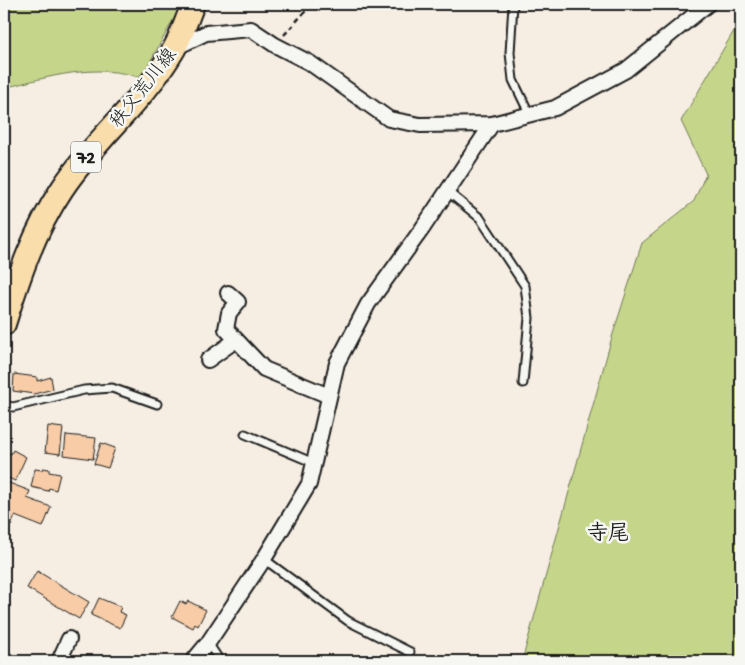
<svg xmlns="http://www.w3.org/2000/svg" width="745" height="665" font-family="'Gochi Hand','Klee One',sans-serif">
	<rect width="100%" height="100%" fill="#f6eee3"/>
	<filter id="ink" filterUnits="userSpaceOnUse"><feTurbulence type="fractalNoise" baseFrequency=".02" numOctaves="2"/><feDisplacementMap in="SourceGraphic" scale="10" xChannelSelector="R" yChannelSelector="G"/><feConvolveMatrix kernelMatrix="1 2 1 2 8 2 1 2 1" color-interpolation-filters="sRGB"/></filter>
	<g filter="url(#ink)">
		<g fill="#c5d68b" stroke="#707954">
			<path d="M4,4H182L141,78C96,62 48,77 4,88Z"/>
			<path d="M741,19V661H522L612,337L642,243L694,201L706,174L681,121Z"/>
		</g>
		<g fill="#f7cca6" stroke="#1c1c1c">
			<path d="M14,374L37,377V381L51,377L53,389L34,394L13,391Z"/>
			<path d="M48,426L63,428L60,454L45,452Z"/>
			<path d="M66,435L96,438L93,459L64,455Z"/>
			<path d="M101,443L115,448L108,468L94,464Z"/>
			<path d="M13,450L26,457L15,481L4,476V461L8,453L11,454Z"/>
			<path d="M43,468L49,469V472L60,474L56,490L49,488L48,491L31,487L35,469L42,470Z"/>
			<path d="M4,481L30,491L27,498L51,507L43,527L15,516L11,526L4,523Z"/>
			<path d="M37,571L89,602L79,619L27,588Z"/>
			<path d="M99,598L121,607L119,612L126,615L120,628L91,615Z"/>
			<path d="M180,601L186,604L188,601L206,610L198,626L195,624L193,628L172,617Z"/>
		</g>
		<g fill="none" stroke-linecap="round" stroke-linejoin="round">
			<defs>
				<g id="lane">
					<path d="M513,4L510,53L513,80L530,115"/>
					<path d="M447,191L480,218L525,286L529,318L523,383"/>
					<path d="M4,405L13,407L84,390L112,388L157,404"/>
					<path d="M245,434L314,463"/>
					<path d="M264,559L348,621L410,652"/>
					<path d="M208,643L220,661"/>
				</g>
				<g id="street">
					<path d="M175,48L206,33L251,29L275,45L310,63L389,119L420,125L492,124L555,108L626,70L708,4"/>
					<path d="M4,274L18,277"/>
					<path d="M228,293L238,302L229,313L226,329L264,369L329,396"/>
					<path d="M208,360L236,340"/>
					<path d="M59,661L69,639"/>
					<path d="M193,661L208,643L264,559L309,484L337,363L368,304L422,229L492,124"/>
				</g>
				<path id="primary" d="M4,324C19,276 34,231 62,189C95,139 144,101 174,49C182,35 187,19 193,4"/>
			</defs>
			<use href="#lane" stroke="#1c1c1c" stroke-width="11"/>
			<use href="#street" stroke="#1c1c1c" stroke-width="18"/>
			<use href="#primary" stroke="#1c1c1c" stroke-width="26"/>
			<path stroke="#1c1c1c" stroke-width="2.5" stroke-dasharray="5 4" stroke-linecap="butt" d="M284,35L312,4"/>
			<use href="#lane" stroke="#f6f6f2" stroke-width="7"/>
			<use href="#street" stroke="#f6f6f2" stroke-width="14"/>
			<use href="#primary" stroke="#f9ddab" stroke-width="22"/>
		</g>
	</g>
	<g text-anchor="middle" stroke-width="5" stroke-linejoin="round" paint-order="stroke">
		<rect fill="#f6f6f2" stroke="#5d5d5c" stroke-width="1" x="71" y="141.5" width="30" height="31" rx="4"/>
		<g font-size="18" font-weight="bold" fill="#1c1c1c">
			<text x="86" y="163">72</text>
		</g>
		<g font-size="19" fill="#1c1c1c" stroke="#f6f6f2">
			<text transform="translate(142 87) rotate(-52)" y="7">秩父荒川線</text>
		</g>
		<g font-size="21" font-weight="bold" fill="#1c1c1c" stroke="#f6f6f2">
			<text x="608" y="539">寺尾</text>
		</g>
	</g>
	<rect width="745" height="665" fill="none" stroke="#f6f6f2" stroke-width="20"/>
	<rect x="10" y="10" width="725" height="645" fill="none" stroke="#1c1c1c" stroke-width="2" filter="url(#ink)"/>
</svg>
